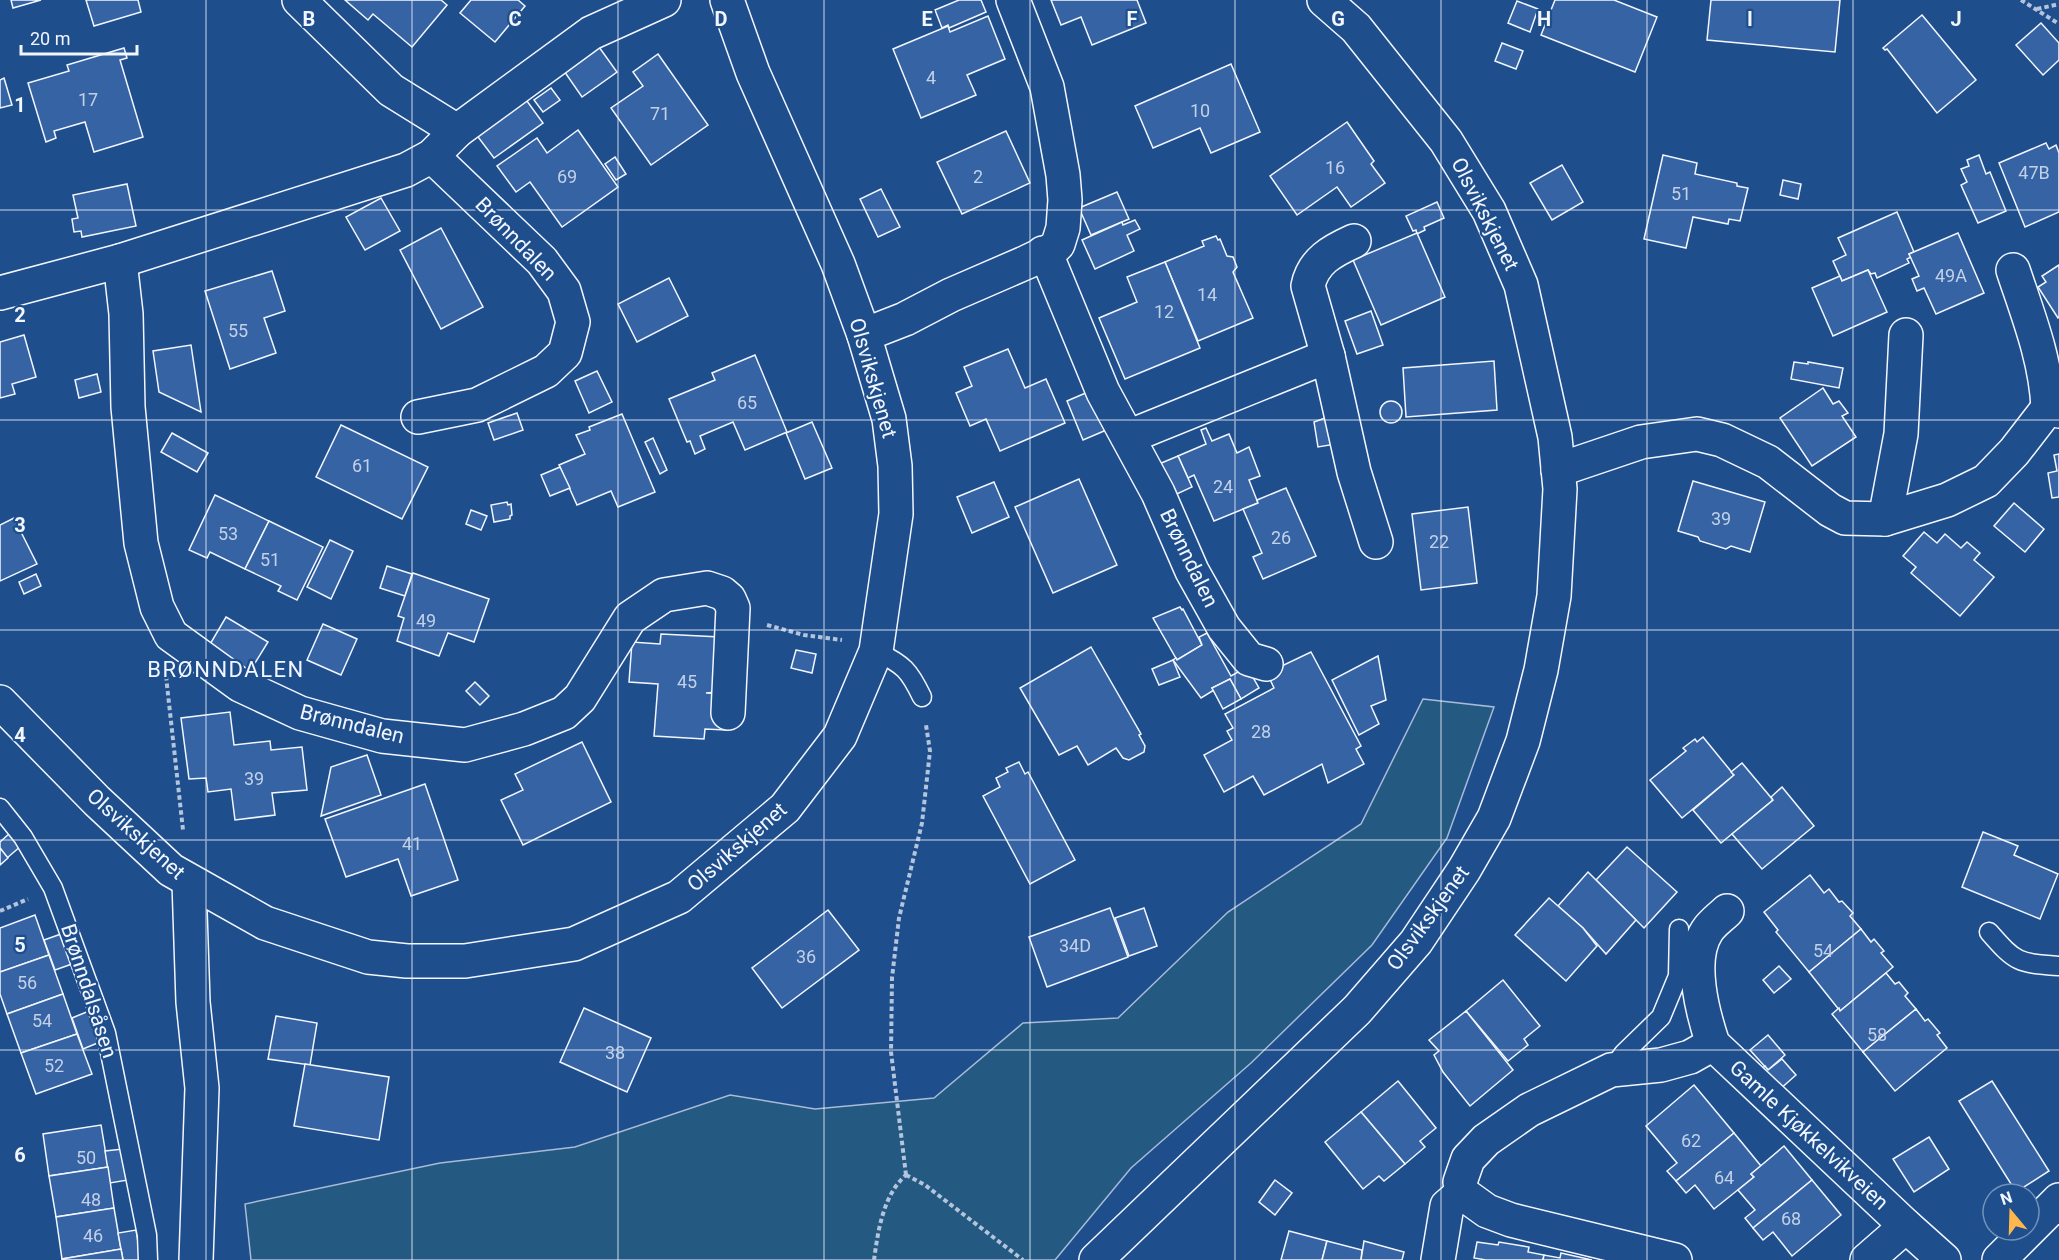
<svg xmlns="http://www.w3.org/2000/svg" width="2059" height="1260" font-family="Roboto,sans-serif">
	<rect width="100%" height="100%" fill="#1f4e8c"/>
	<path fill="#245a82" stroke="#a8bbd7" stroke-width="1.5" d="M1423,699L1494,707L1447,838L1372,945L1251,1063L1131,1168L1055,1260H251L245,1204L440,1163L575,1147L730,1095L815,1109L934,1098L1023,1023L1118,1018L1228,912L1361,824Z"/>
	<g fill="#3563a3" stroke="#f2f6ff" stroke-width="1.5">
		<path d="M11,0H41L13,8Z"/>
		<path d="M86,0H138L141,12L94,26Z"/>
		<path d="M345,0H441L447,5L412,47L373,14L368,20Z"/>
		<path d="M471,0H518L525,6L495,42L460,13Z"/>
		<path d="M959,0H981L986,12L949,28L948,25L942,28L935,10Z"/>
		<path d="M1051,0H1137L1146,23L1092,45L1081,17L1061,25Z"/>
		<path d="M1555,0H1614L1657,17L1635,72L1541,35Z"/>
		<path d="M1711,0H1840L1835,52L1707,40Z"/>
		<path d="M1517,1L1538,9L1530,32L1508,23Z"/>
		<path d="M1922,15L1976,80L1937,113L1887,49L1885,50L1883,48Z"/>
		<path d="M988,16L1005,59L967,75L976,95L921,118L893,49L948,26L950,32Z"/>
		<path d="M2041,23L2059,43V60L2043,75L2016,45Z"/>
		<path d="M1502,43L1523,51L1516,69L1495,61Z"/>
		<path d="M599,47L617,72L582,97L564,71Z"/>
		<path d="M124,48L127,58L120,60L143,137L94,152L85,122L54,131L56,138L46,142L28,83L69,71L67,65Z"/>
		<path d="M658,54L708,125L651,165L611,108L643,86L633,72Z"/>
		<path d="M1231,64L1260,132L1211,153L1200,128L1153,148L1135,106Z"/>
		<path d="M4,78L12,105L0,108V80Z"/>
		<path d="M551,88L560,100L543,112L534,100Z"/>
		<path d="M524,97L543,123L494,158L475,133Z"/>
		<path d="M1347,122L1374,161L1371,164L1385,183L1351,207L1337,187L1297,215L1270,176Z"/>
		<path d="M578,130L618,187L562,227L530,182L516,192L497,166L537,138L547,153Z"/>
		<path d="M1006,131L1030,183L962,214L937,162Z"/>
		<path d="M2046,143L2049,149L2056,145L2059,153V212L2025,227L1999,163Z"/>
		<path d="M1663,155L1697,163L1695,174L1737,183V186L1748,188L1740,221L1729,219L1728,224L1693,217L1686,248L1644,239Z"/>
		<path d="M1979,155L1986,174L1990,172L2006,211L1978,223L1961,185L1967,182L1961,169L1969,166L1967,160Z"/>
		<path d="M615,157L626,174L616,180L605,164Z"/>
		<path d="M1562,165L1583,202L1552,220L1530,183Z"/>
		<path d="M1783,180L1801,184L1798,199L1780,195Z"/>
		<path d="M127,184L136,226L82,237L81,231L74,232L72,219L78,218L73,195Z"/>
		<path d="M881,189L900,227L878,237L860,199Z"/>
		<path d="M1117,192L1129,219L1091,235L1079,208Z"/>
		<path d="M381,198L400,231L365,250L346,217Z"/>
		<path d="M1437,202L1444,218L1424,227L1425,230L1417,234L1416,230L1413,231L1406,216Z"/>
		<path d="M1897,212L1914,252L1909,254L1911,257L1907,259L1909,263L1877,278L1875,273L1871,274L1868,270L1842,281L1833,261L1846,255L1838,238Z"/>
		<path d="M1135,220L1140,229L1127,235L1134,251L1095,269L1082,240L1122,222L1123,225Z"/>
		<path d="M441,228L483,307L441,329L400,250Z"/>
		<path d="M1417,233L1445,297L1381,325L1353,260Z"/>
		<path d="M1958,233L1984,293L1936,314L1924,288L1917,291L1912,279L1919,276L1909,254Z"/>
		<path d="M1216,236L1218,240L1220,239L1227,256L1233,257L1237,267L1233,272L1253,318L1198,341L1165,262L1204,246L1202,241Z"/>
		<path d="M1165,262L1200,348L1125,379L1099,318L1137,302L1127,277Z"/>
		<path d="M2059,265V317L2058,318L2038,287L2046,282L2042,276Z"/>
		<path d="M1868,270L1887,312L1833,336L1812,288L1840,276L1842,281Z"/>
		<path d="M272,271L285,311L264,318L276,353L230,369L205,291Z"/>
		<path d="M669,278L688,316L637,342L618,304Z"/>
		<path d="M1371,311L1383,345L1357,354L1345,321Z"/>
		<path d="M24,335L36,377L12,384L15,394L0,398V342Z"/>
		<path d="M191,345L201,412L159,392L153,351Z"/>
		<path d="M1008,349L1025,388L1046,379L1065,423L1000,451L986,419L970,426L956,393L972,386L964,367Z"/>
		<path d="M755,355L787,432L745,450L733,422L700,436L705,449L695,454L690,441L687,442L669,399L715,380L712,373Z"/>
		<path d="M1494,361L1497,410L1406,417L1403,368Z"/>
		<path d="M1794,362L1808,364V362L1843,368L1839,388L1791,379Z"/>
		<path d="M597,371L612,402L589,413L575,381Z"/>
		<path d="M97,374L101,392L79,398L75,380Z"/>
		<path d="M1823,388L1833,404L1839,401L1848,413L1842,416L1856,437L1812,466L1780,418Z"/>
		<path d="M1095,389L1111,428L1083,440L1067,401Z"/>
		<circle cx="1391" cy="412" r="11"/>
		<path d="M517,413L523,430L494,440L488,423Z"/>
		<path d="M622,414L655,492L618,507L611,491L577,505L559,465L585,454L576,435L590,430L589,427Z"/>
		<path d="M1336,414L1342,443L1318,447L1314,422Z"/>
		<path d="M812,422L832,468L805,479L786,433Z"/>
		<path d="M341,425L428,467L402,519L316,477Z"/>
		<path d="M1206,428L1212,441L1229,434L1237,453L1249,447L1260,476L1249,480L1258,503L1214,521L1194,475L1188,478L1178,456L1206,444L1201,430Z"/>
		<path d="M172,433L208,453L197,472L161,452Z"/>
		<path d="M653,438L667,470L660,474L645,442Z"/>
		<path d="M2059,454V497L2052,498L2048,473L2057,471L2054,455Z"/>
		<path d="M1178,456L1192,487L1166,499L1152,467Z"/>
		<path d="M560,467L570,488L550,496L541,475Z"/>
		<path d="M1079,479L1117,565L1053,593L1015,507Z"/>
		<path d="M1693,481L1765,502L1750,552L1731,546L1726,549L1700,541L1698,537L1678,531Z"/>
		<path d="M994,482L1009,517L972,533L957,497Z"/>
		<path d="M1286,488L1316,556L1263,579L1253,557L1262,553L1243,509L1258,503L1257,500Z"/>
		<path d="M215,495L269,521L245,569L210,552L207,558L189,550Z"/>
		<path d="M507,502L508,505L511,504L512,515L510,516V519L494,522L491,505Z"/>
		<path d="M2014,503L2044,529L2025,552L1994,526Z"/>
		<path d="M1468,507L1477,583L1421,590L1412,514Z"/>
		<path d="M471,510L487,516L481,530L466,524Z"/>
		<path d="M14,518L37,564L0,581V525Z"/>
		<path d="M269,521L323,547L297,600L278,591L281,586L245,569Z"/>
		<path d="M1924,532L1937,543L1945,534L1961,548L1967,542L1980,553L1974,560L1994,577L1960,616L1911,573L1916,567L1903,556Z"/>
		<path d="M330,540L353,551L331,599L307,587Z"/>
		<path d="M387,566L412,574L405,596L380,588Z"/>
		<path d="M413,573L489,599L474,642L448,633L439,656L397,641L404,618L398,616Z"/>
		<path d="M36,574L41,586L24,594L19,582Z"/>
		<path d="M1180,607L1182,610L1183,609L1202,645L1177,660L1153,618Z"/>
		<path d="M226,617L268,642L247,676L206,651Z"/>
		<path d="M323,624L357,639L341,675L307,660Z"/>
		<path d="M1207,633L1231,676L1247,667L1259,688L1241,699L1230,679L1212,688L1214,690L1201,698L1173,660L1176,658L1177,660L1202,645L1199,637Z"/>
		<path d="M661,634L720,637L717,692L706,693L728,694L726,730L705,729L704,739L654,736L658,684L629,682L632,642L660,644Z"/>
		<path d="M1091,647L1141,734L1139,735L1145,746L1144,752L1129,760L1123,758L1116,748L1088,765L1077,746L1059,755L1020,688Z"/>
		<path d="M796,650L816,654L812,673L791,668Z"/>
		<path d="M1311,652L1361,746L1356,749L1364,764L1328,783L1322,764L1264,795L1253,776L1224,792L1204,755L1232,740L1227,731L1233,728L1225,714L1274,688L1267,673Z"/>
		<path d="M1378,656L1386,700L1371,706L1379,724L1359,735L1332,680Z"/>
		<path d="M1173,660L1180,677L1159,685L1152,669Z"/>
		<path d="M1230,679L1241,699L1223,709L1212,688Z"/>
		<path d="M475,682L489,696L480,705L466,691Z"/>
		<path d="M230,712L234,745L270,741L271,750L302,747L307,790L272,793L275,815L235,820L231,789L208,792L206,778L189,779L181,718Z"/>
		<path d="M1703,737L1734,775L1682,818L1650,780L1686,751L1683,748L1695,739L1697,742Z"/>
		<path d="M582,742L611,802L523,845L501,800L523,790L515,774Z"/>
		<path d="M367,755L381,795L321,816L331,767Z"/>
		<path d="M1019,762L1025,774L1028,772L1075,860L1030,884L983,796L1000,787L996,778L1008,772L1006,768Z"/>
		<path d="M1742,763L1773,800L1721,843L1693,810L1734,775L1731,772Z"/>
		<path d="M425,784L458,880L411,896L398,859L346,877L325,819Z"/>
		<path d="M1782,787L1814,826L1762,869L1732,834L1773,800L1771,797Z"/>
		<path d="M1983,832L2018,846L2014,855L2058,874L2040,919L1962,887Z"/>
		<path d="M10,833L21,846L7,858L0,848V842Z"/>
		<path d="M1627,847L1677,892L1644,928L1596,880Z"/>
		<path d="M0,848L8,858L0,865Z"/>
		<path d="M1588,872L1636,920L1606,954L1583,928L1558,906Z"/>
		<path d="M1810,875L1824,893L1829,889L1839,902L1842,901L1853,913L1850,916L1861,929L1809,972L1776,932L1778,930L1764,912Z"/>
		<path d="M1549,898L1583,928L1597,946L1566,981L1515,935Z"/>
		<path d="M1110,908L1128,957L1047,987L1029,937Z"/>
		<path d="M1144,908L1157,946L1129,956L1115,918Z"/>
		<path d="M828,910L859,950L782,1008L752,968Z"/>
		<path d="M35,915L49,955L0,972V928Z"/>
		<path d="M1861,929L1871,942L1874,939L1884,951L1881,953L1893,967L1840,1011L1809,972Z"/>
		<path d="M61,934L72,964L55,970L44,940Z"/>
		<path d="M49,955L63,994L7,1014L0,994V972Z"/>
		<path d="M1779,966L1791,979L1774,993L1763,980Z"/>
		<path d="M1886,973L1895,984L1899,982L1908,993L1905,996L1916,1009L1863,1052L1832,1014L1839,1008L1840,1011Z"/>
		<path d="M1503,980L1540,1026L1524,1039L1528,1045L1508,1061L1466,1011Z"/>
		<path d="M63,994L77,1034L21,1053L7,1014Z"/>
		<path d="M584,1008L651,1038L627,1092L560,1062Z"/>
		<path d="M1916,1009L1925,1021L1928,1019L1940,1033L1937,1035L1947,1048L1895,1091L1863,1052Z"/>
		<path d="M89,1011L100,1042L83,1049L72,1018Z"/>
		<path d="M1466,1011L1513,1070L1470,1106L1443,1072L1434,1055L1439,1051L1429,1040Z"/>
		<path d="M276,1016L317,1023L310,1065L268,1059Z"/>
		<path d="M77,1034L92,1074L36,1094L21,1053Z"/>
		<path d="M1768,1035L1785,1055L1768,1070L1750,1050Z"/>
		<path d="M1782,1059L1796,1075L1779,1090L1761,1070L1765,1066L1768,1070Z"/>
		<path d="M305,1064L389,1077L379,1140L294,1126Z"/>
		<path d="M1398,1081L1436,1128L1420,1141L1425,1147L1405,1164L1361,1112Z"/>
		<path d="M1992,1081L2049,1171L2016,1192L1959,1101Z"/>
		<path d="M1694,1085L1734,1133L1676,1181L1667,1171L1677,1163L1646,1126Z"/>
		<path d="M1361,1112L1405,1164L1384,1181L1379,1176L1363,1189L1325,1142Z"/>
		<path d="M101,1125L108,1167L49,1176L43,1134Z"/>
		<path d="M1734,1133L1761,1166L1751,1174L1754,1177L1714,1209L1695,1185L1686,1193L1676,1181Z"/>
		<path d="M1929,1137L1949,1169L1914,1192L1893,1159Z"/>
		<path d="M1784,1146L1812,1180L1753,1228L1745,1218L1755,1210L1738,1190L1754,1177L1751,1174Z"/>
		<path d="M123,1149L128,1180L110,1183L105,1151Z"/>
		<path d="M108,1167L114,1208L56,1217L49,1176Z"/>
		<path d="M1275,1180L1292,1193L1275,1215L1259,1202Z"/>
		<path d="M1812,1180L1841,1215L1792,1256L1773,1232L1763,1240L1753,1228Z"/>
		<path d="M114,1208L121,1249L62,1259L56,1217Z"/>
		<path d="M136,1230L141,1260H123L118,1233Z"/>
		<path d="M1289,1231L1327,1241L1322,1260H1281Z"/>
		<path d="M1327,1241L1362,1250L1361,1260H1322Z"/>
		<path d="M1364,1241L1404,1252L1402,1260H1361Z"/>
		<path d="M1477,1242L1498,1245L1499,1242L1529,1247L1528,1252L1544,1255L1543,1260H1486L1474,1258Z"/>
		<path d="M121,1249L123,1260H62V1259Z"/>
		<path d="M1561,1253L1592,1260H1543L1544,1255L1560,1258Z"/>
	</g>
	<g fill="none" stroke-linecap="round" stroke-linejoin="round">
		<defs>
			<g id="lane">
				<path d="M876,651C904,665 909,670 922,697"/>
				<path d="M0,808L23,837L53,888L106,1033L147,1235L148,1260"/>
				<path d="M1989,932C2016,963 2018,963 2059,966"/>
				<path d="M1611,1070L1624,1053L1661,1017L1678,976L1679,929"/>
			</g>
			<g id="street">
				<path d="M299,0L391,90L457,131"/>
				<path d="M1043,253L1049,261L1103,392L1158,493L1192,571L1224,628L1249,659L1266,664"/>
				<path d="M120,261L126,314L128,407L141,543L157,607L171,635L240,685L300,713L382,736L465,745L524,729L564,713L580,698L630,618L664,595L707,588L722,593L729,599L733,608L728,713"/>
				<path d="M2013,270C2028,315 2046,360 2048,408"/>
				<path d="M0,293L120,261L406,170L432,156L457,131L591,33L664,0"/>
				<path d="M864,335L905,319L951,295L1027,262L1052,250L1058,244L1063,228L1065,200L1063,175L1047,87L1013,0"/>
				<path d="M1328,356L1308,286C1313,261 1332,251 1354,241"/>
				<path d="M418,417L477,405L546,371L565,353L573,322L564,291L542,261L432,156"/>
				<path d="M1128,437L1328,356L1354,472L1376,542"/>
				<path d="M1558,470L1641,442L1697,434L1722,440L1768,462L1830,510L1845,518L1885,519L1947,500L1986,481L2014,452L2048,408L2059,411"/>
				<path d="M1885,519L1901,434L1906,335"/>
				<path d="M189,882L193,1002L202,1088L196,1260"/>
				<path d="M1727,911C1721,917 1712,923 1707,931C1688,960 1703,1014 1713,1044L1906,1226L1944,1260"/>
				<path d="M1438,1260L1447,1206L1462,1193"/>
				<path d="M1675,1260L1511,1220L1487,1211L1462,1193L1460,1182L1468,1159L1486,1140L1529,1110L1611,1070L1661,1065L1690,1057L1713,1044"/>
				<path d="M1867,1260L1906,1226"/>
				<path d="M1999,1260L2059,1200"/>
			</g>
			<g id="secondary">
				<path d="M0,702L97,801L171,870L265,923L368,957L407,961H465L574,944L679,897L785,808L840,736L876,651L896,514L895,466L889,419L864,335L838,264L753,73L727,0"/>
				<path d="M1096,1260L1357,1010L1416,942L1464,870L1494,818L1523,741L1541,670L1554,596L1560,489L1555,437L1521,285L1489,211L1446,141L1356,28L1324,0"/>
			</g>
		</defs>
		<use href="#lane" stroke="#f2f6ff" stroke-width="21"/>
		<use href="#street" stroke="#f2f6ff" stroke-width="36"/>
		<use href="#secondary" stroke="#f2f6ff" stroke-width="36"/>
		<g stroke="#b3c4dc" stroke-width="4" stroke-dasharray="4.5 3" stroke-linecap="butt">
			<path d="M2021,0L2059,24"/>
			<path d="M2037,9L2059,4"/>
			<path d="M767,625L804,635L842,640"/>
			<path d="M166,676L183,830"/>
			<path d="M0,911L28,899"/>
			<path d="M906,1175L891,1052L892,978L899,918L922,823L930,751L926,725"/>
			<path d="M906,1175L925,1185L1023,1260"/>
			<path d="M874,1260C878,1231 883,1195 906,1175"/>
		</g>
		<use href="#lane" stroke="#1f4e8c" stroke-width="18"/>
		<use href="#street" stroke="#1f4e8c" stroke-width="33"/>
		<use href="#secondary" stroke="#1f4e8c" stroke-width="33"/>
	</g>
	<path fill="none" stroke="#f2f6ff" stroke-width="1.5" stroke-opacity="0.55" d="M206,0V1260M412,0V1260M618,0V1260M824,0V1260M1030,0V1260M1235,0V1260M1441,0V1260M1647,0V1260M1853,0V1260M0,210H2059M0,420H2059M0,630H2059M0,840H2059M0,1050H2059"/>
	<g text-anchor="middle" stroke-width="4.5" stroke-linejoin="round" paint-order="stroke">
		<g font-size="18" fill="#c3d1e8">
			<text x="931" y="84">4</text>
			<text x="88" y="106">17</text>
			<text x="1200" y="117">10</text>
			<text x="660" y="120">71</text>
			<text x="1335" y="174">16</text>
			<text x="2034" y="179">47B</text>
			<text x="567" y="183">69</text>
			<text x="978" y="183">2</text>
			<text x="1681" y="200">51</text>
			<text x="1951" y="282">49A</text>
			<text x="1207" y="301">14</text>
			<text x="1164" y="318">12</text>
			<text x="238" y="337">55</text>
			<text x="747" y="409">65</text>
			<text x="362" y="472">61</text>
			<text x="1223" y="493">24</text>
			<text x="1721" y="525">39</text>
			<text x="228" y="540">53</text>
			<text x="1281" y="544">26</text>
			<text x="1439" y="548">22</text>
			<text x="270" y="566">51</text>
			<text x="426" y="627">49</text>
			<text x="687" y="688">45</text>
			<text x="1261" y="738">28</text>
			<text x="254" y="785">39</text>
			<text x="412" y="850">41</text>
			<text x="1075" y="952">34D</text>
			<text x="1823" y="957">54</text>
			<text x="806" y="963">36</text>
			<text x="27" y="989">56</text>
			<text x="42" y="1027">54</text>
			<text x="1877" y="1041">58</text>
			<text x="615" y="1059">38</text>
			<text x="54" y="1072">52</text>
			<text x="1691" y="1147">62</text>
			<text x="86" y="1164">50</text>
			<text x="1724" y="1184">64</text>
			<text x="91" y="1206">48</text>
			<text x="1791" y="1225">68</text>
			<text x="93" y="1242">46</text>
		</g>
		<g font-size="21" fill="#f2f6ff" stroke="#1f4e8c">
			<text transform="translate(1485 214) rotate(63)" y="7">Olsvikskjenet</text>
			<text transform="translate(516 239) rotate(46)" y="7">Brønndalen</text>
			<text transform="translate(873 378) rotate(74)" y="7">Olsvikskjenet</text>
			<text transform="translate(1189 558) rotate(64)" y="7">Brønndalen</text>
			<text transform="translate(352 724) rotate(14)" y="7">Brønndalen</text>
			<text transform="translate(136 834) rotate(42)" y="7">Olsvikskjenet</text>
			<text transform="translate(737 847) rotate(-41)" y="7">Olsvikskjenet</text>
			<text transform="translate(1428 918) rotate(-54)" y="7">Olsvikskjenet</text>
			<text transform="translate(89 991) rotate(72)" y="7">Brønndalsåsen</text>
			<text transform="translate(1809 1135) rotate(43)" y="7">Gamle Kjøkkelvikveien</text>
		</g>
		<g font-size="22" letter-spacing="1.5" fill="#f2f6ff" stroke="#1f4e8c">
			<text x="226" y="677">BRØNNDALEN</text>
		</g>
	</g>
	<g font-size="20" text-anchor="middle" font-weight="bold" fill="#f2f6ff" stroke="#1f4e8c" stroke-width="4.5" stroke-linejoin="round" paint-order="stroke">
		<text x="309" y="26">B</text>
		<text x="515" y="26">C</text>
		<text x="721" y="26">D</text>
		<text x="927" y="26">E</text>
		<text x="1132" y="26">F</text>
		<text x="1338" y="26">G</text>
		<text x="1544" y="26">H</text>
		<text x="1750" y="26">I</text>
		<text x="1956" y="26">J</text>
		<text x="20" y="112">1</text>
		<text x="20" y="322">2</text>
		<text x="20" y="532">3</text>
		<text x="20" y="742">4</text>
		<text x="20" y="952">5</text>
		<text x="20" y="1162">6</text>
	</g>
	<g transform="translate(2011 1212) rotate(341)"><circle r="28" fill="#1f4e8c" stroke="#7391ba" stroke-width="1.5"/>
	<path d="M0-4.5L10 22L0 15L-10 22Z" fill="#ffb74d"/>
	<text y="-9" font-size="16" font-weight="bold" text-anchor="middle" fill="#f2f6ff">N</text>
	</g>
	<path d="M21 45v9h116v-9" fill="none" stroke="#f2f6ff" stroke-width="3"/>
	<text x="30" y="45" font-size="18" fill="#f2f6ff" stroke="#1f4e8c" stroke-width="4.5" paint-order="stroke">20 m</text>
</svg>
